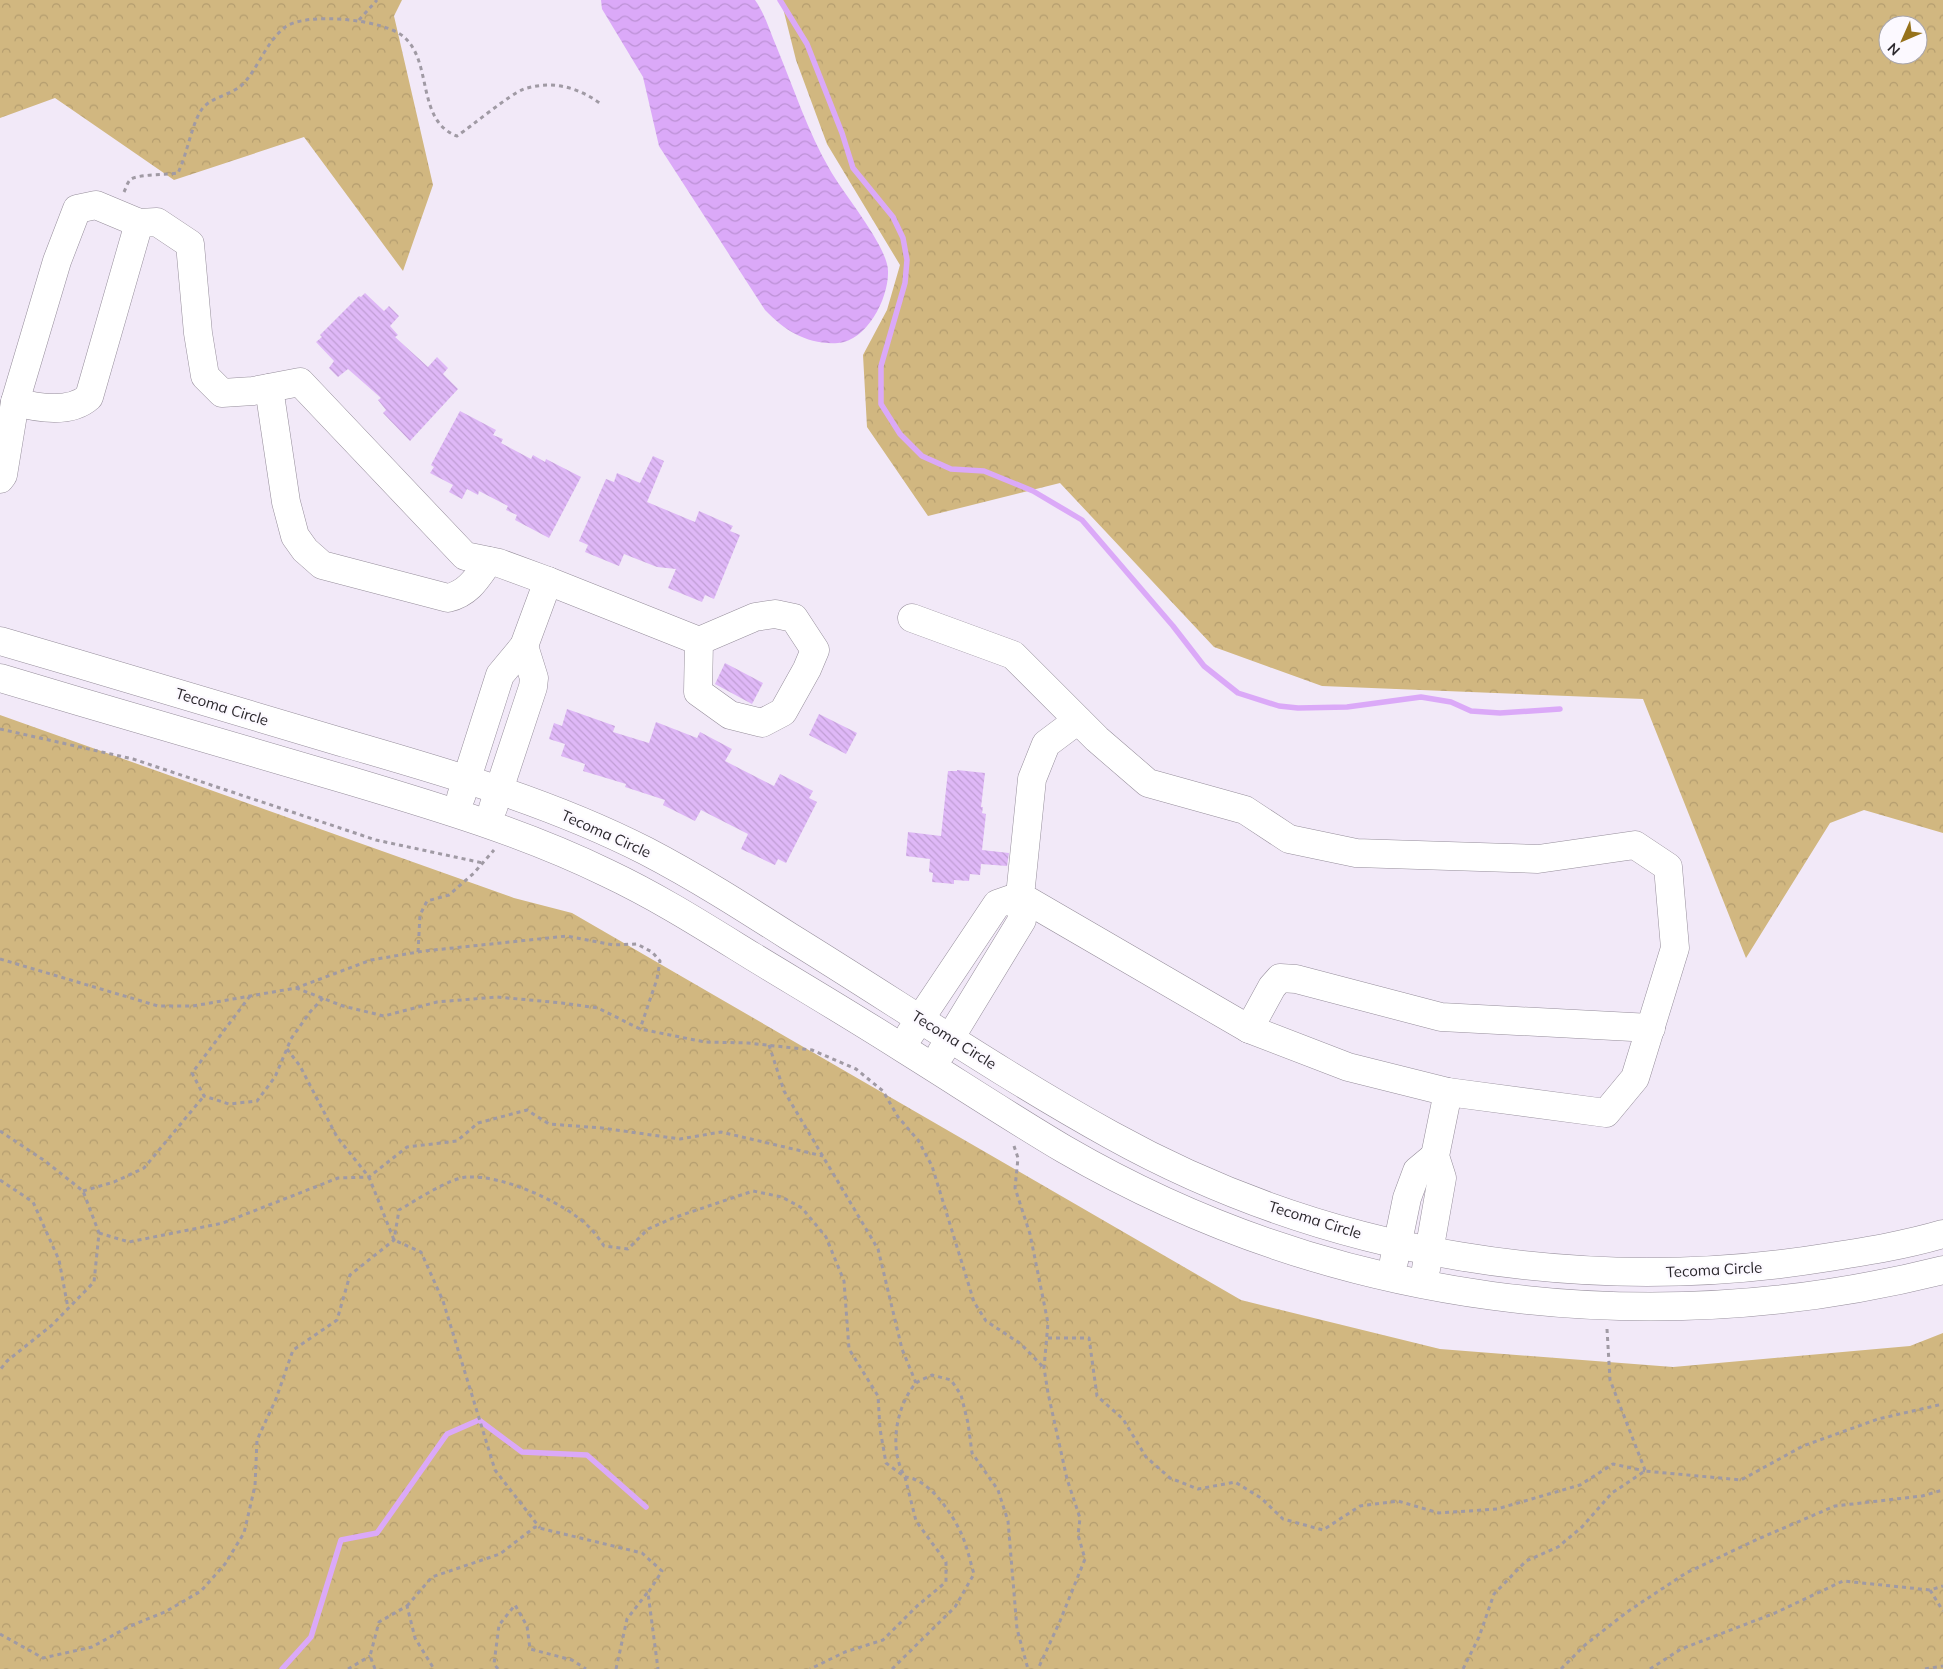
<svg xmlns="http://www.w3.org/2000/svg" width="1943" height="1669" font-family="Mulish,sans-serif">
	<defs>
		<pattern id="forest-crowns" width="20" height="18" patternUnits="userSpaceOnUse" patternTransform="scale(1.25)"><rect width="20" height="18" fill="#d1b780"/><path d="M2 6a3 3 0 1 1 6 0M12 15a3 3 0 1 1 6 0" fill="none" stroke="#b49d6f"/></pattern>
		<pattern id="water-waves" width="16" height="10" patternUnits="userSpaceOnUse" patternTransform="scale(1.25)"><rect width="16" height="10" fill="#dba9f8"/><path d="M0 5q4-4 8 0t8 0" fill="none" stroke="#bc91d5"/></pattern>
		<pattern id="building-back-hatch" width="6" height="6" patternUnits="userSpaceOnUse" patternTransform="scale(1.25)"><rect width="6" height="6" fill="#dfb8f7"/><path d="M-1 5l2 2M0 0l6 6M5-1l2 2" fill="none" stroke="#c09ed4"/></pattern>
	</defs>
	<rect width="100%" height="100%" fill="#f2e9f8"/>
	<g fill="url(#forest-crowns)" fill-rule="evenodd">
		<path d="M0,0H402L394,16L433,185L403,271L304,137L174,180L55,98L0,118Z"/>
		<path d="M781,0H1943V833L1864,810L1830,823L1746,958L1643,699L1322,686L1214,647L1060,483L928,516L867,427L863,355L887,310L900,265L827,144L796,60ZM1888,25H1918V55H1888Z"/>
		<path d="M0,715L514,898L572,913L1241,1300L1440,1349L1673,1367L1910,1346L1943,1333V1669H0Z"/>
	</g>
	<path fill="url(#water-waves)" d="M601,0H755C765,14 770,32 777,48C794,89 808,132 830,170C843,193 888,247 888,271C889,298 867,341 838,343C808,345 785,331 765,310L659,146L643,77L602,9Z"/>
	<g fill="none" stroke-linecap="round" stroke-linejoin="round">
		<g stroke="#dba9f8" stroke-width="5.5">
			<path d="M780,0L807,44L842,133L853,168L893,217L903,238L907,260L905,283L881,366V404L900,434L922,456L951,469L984,471L1033,491L1082,520L1173,626L1204,666L1238,693L1279,706L1298,708L1347,707L1421,697L1451,702L1471,711L1500,713L1560,709"/>
			<path d="M282,1669L311,1637L341,1540L377,1533L447,1434L479,1420L522,1452L587,1455L646,1507"/>
		</g>
	</g>
	<g fill="url(#building-back-hatch)">
		<path d="M365,293L384,311L389,306L399,316L390,326L398,335L395,337L428,367L437,357L448,368L443,374L458,389L410,441L383,413L386,410L378,400L381,398L348,369L338,377L329,368L334,361L316,342L322,337L320,335L359,296L361,297Z"/>
		<path d="M460,411L496,430L493,435L503,439L501,443L531,459L533,455L545,462L546,459L581,477L549,538L515,520L517,515L506,510L508,506L479,491L478,495L467,489L462,499L449,492L453,485L430,473L434,467L431,465Z"/>
		<path d="M653,456L664,461L647,502L695,522L699,511L733,526L730,531L740,535L714,599L705,595L702,602L668,588L676,569L657,567L624,554L619,566L585,552L588,545L579,541L606,479L614,482L617,473L640,483Z"/>
		<path d="M725,663L763,683L752,704L715,684Z"/>
		<path d="M567,709L615,726L613,732L649,743L656,722L697,738L700,732L732,749L725,761L774,786L780,774L813,791L809,798L817,802L786,863L778,859L775,865L741,849L748,834L701,810L695,821L663,805L665,800L625,787L626,784L583,771L585,764L561,756L565,744L549,739L554,723L562,726Z"/>
		<path d="M819,714L857,733L846,754L809,735Z"/>
		<path d="M957,770L985,773L981,807H983L982,813L986,814L982,850L1009,853L1007,866L981,864L980,875L970,874L969,881L954,880V884L932,882L933,873L929,872L930,859L906,856L908,832L941,836L948,771H957Z"/>
	</g>
	<g fill="none" stroke-linecap="round" stroke-linejoin="round">
		<defs>
			<g id="minor">
				<path d="M139,223L96,205L77,209L57,261L15,402C38,408 70,414 89,397L139,223L157,222L190,244L198,333L205,376L222,393L253,391L300,382L465,556L499,563L548,581L524,646L500,675L461,797"/>
				<path d="M269,388L286,502L295,536L305,550L322,565L448,598C469,593 477,578 489,561"/>
				<path d="M0,479L3,475L15,402"/>
				<path d="M548,581L699,641L755,617L775,614L794,618L815,650L807,669L783,712L762,723L730,715L698,692L699,641"/>
				<path d="M912,618L1013,655L1097,739L1148,783L1245,810L1289,839L1356,853L1538,859L1635,845L1668,867L1675,948L1635,1078L1606,1113L1448,1092L1435,1156L1442,1178L1426,1269"/>
				<path d="M0,641C114,674 228,708 341,742C445,772 550,802 646,851C696,877 743,907 790,937C897,1003 1001,1074 1111,1135C1329,1256 1585,1297 1830,1257C1868,1251 1906,1245 1943,1234"/>
				<path d="M0,678C117,713 235,746 351,781C438,807 525,833 607,873C658,897 705,927 752,956C803,987 854,1017 904,1049C957,1082 1010,1117 1064,1149C1331,1304 1644,1345 1943,1270"/>
				<path d="M1078,720L1046,744L1032,779L1020,896L1249,1029L1272,987L1280,978L1296,979L1441,1017L1651,1028"/>
				<path d="M493,808L533,687L534,678L524,646"/>
				<path d="M1249,1029L1348,1067L1448,1092"/>
				<path d="M910,1034L997,904L1020,896L1022,920L941,1053"/>
				<path d="M1394,1261L1407,1198L1417,1171L1435,1156"/>
			</g>
		</defs>
		<use href="#minor" stroke="#968e9b" stroke-width="29"/>
		<g stroke="#a09aa4" stroke-width="3" stroke-dasharray="4 4" stroke-linecap="butt">
			<path d="M359,20L377,0"/>
			<path d="M124,192C126,188 127,183 130,180C135,174 168,175 178,173C187,154 191,128 200,112C209,96 232,96 244,83C259,66 266,43 284,28C304,11 384,19 404,37C433,62 416,121 457,136C472,126 510,94 524,89C552,80 578,87 601,104"/>
			<path d="M0,729L133,759L376,840L483,863"/>
			<path d="M418,952L420,915L427,901L449,895L474,873L494,850"/>
			<path d="M0,959L158,1006H193L296,988L371,960L424,951L567,936L613,945L637,944L652,952L660,961L657,979L640,1029"/>
			<path d="M296,988L343,1006L384,1016L437,1002L497,997L562,1003L598,1008L640,1029L705,1042L748,1043L812,1050L856,1069L883,1091L898,1117L918,1140L932,1166L974,1302L986,1321L1021,1344L1044,1368"/>
			<path d="M250,996L192,1073L204,1096L229,1104L257,1101L275,1077L291,1039L310,1012L323,998"/>
			<path d="M769,1045L784,1091L878,1249L902,1349L916,1383"/>
			<path d="M287,1049L300,1066L337,1137L369,1177L394,1240L421,1252L443,1301L495,1470L540,1528"/>
			<path d="M0,1131L45,1161L83,1191L99,1233L94,1282L52,1325L7,1361L0,1370"/>
			<path d="M1014,1146L1018,1158L1015,1188L1030,1234L1048,1323L1044,1368L1048,1393L1067,1479L1080,1518L1078,1535L1085,1559L1060,1621L1038,1669"/>
			<path d="M0,1180L33,1202L59,1260L68,1308"/>
			<path d="M83,1191L114,1182L144,1168L204,1096"/>
			<path d="M99,1233L129,1242L223,1223L338,1178L369,1177L407,1147L457,1141L478,1123L527,1110L549,1124L602,1128L680,1139L721,1132L823,1156"/>
			<path d="M1607,1329L1610,1380L1645,1470"/>
			<path d="M1048,1338H1089L1097,1396L1123,1419L1146,1457L1170,1478L1198,1489L1235,1482L1261,1498L1283,1519L1323,1530L1360,1506L1398,1501L1439,1513L1497,1509L1580,1485L1613,1464L1645,1471"/>
			<path d="M1930,1590L1943,1611"/>
			<path d="M407,1606L432,1577L500,1554L535,1527L642,1553L662,1571L648,1593L658,1669"/>
			<path d="M0,1634L43,1658L92,1647L128,1627L165,1612L201,1591L225,1564L244,1533L255,1486L257,1440L276,1399L293,1350L337,1320L350,1275L394,1240L399,1210C415,1201 451,1177 468,1177C503,1175 566,1203 590,1228C595,1233 600,1240 604,1246L628,1249L648,1229L673,1218L753,1191L782,1197L802,1208L826,1237L844,1281L849,1349L878,1396L880,1429L886,1463L905,1477L916,1521L946,1562V1582L917,1606L883,1640L845,1652L810,1669"/>
			<path d="M348,1669L370,1656"/>
			<path d="M375,1669L370,1656L379,1622L407,1606L415,1638L434,1669"/>
			<path d="M498,1669L494,1664L499,1625L515,1605L527,1626L530,1649L572,1660L586,1669"/>
			<path d="M616,1669L627,1619L647,1593"/>
			<path d="M892,1669L955,1607L974,1574C970,1561 967,1546 961,1533C952,1513 928,1478 905,1477C889,1450 895,1409 915,1384C919,1380 927,1378 932,1375L951,1380L961,1395L968,1423L972,1453L998,1490L1008,1521L1017,1629L1028,1669"/>
			<path d="M1463,1669L1479,1637L1494,1594L1526,1561L1558,1547L1582,1527L1612,1493L1645,1471L1741,1480L1803,1446L1878,1419L1943,1404"/>
			<path d="M1561,1669L1585,1645L1627,1612L1686,1573L1758,1539L1835,1506L1922,1496L1943,1490"/>
			<path d="M1650,1669L1681,1649L1775,1613L1843,1581L1930,1590L1943,1586"/>
			<path d="M1925,1669L1943,1666"/>
		</g>
		<use href="#minor" stroke="#fff" stroke-width="28"/>
	</g>
	<g text-anchor="middle" stroke-width="4.5" stroke-linejoin="round" paint-order="stroke">
		<g font-size="15" fill="#2b282d" stroke="#fcf9ff">
			<text transform="translate(222 707) rotate(17)" y="5">Tecoma Circle</text>
			<text transform="translate(606 834) rotate(24)" y="5">Tecoma Circle</text>
			<text transform="translate(954 1040) rotate(32)" y="5">Tecoma Circle</text>
			<text transform="translate(1315 1220) rotate(17)" y="5">Tecoma Circle</text>
			<text transform="translate(1714 1270) rotate(-3)" y="5">Tecoma Circle</text>
		</g>
	</g>
	<g transform="translate(1903 40) rotate(225)"><circle r="24" fill="#fcf9ff" stroke="#a8a5ab"/>
	<path d="M0-4L9 19L0 12L-9 19Z" fill="#96721b"/>
	<text y="-8" font-size="14" font-weight="bold" text-anchor="middle" fill="#2b282d">N</text>
	</g>
</svg>
